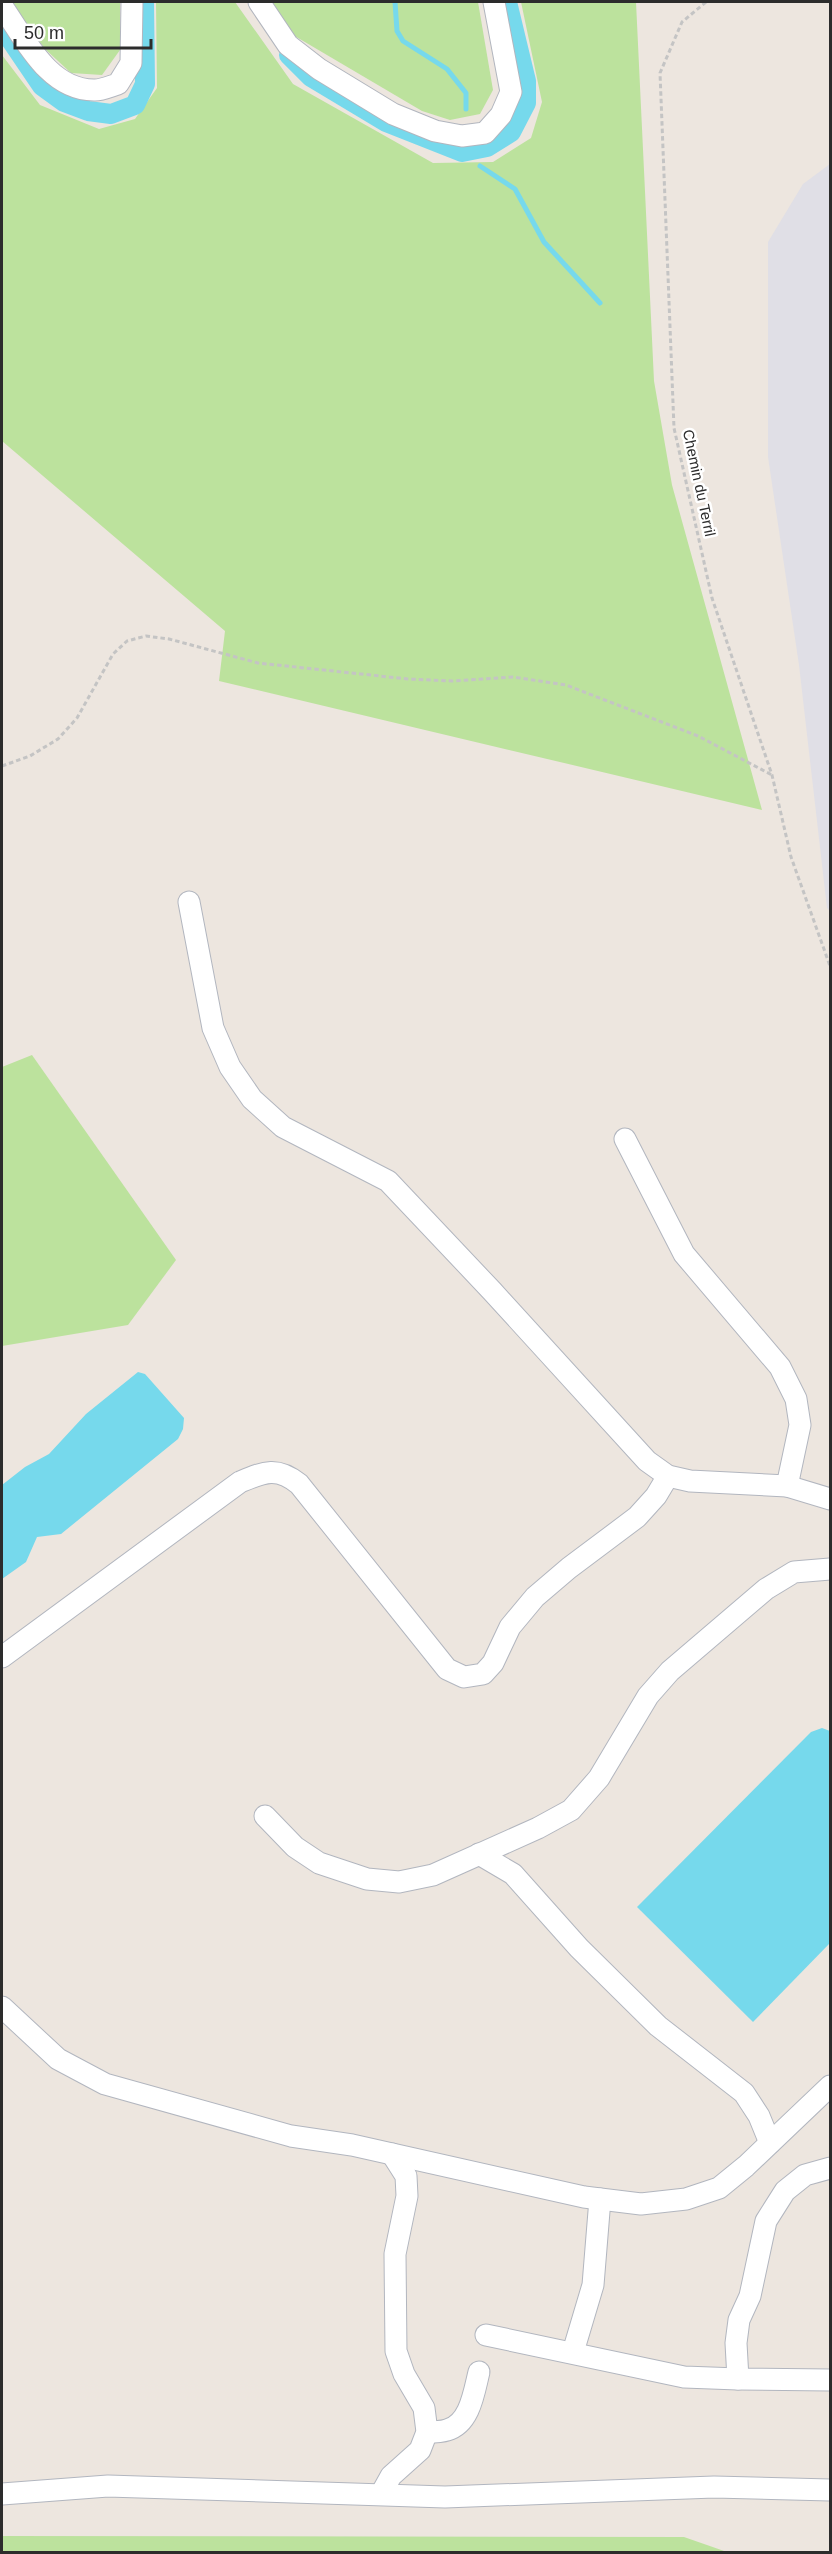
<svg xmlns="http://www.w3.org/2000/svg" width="832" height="2554" font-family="Helvetica,sans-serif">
	<rect width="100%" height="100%" fill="#ede6df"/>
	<path fill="#e0dfe6" d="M830,164V911L827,908L799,665L768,457V242L803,184Z"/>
	<g fill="#bce29d">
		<path d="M9,2H120V50L102,75L71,73L45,49Z"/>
		<path d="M156,2H235L293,84L433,163L493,162L531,138L542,102L521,2H636L654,381L672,485L762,810L219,681L225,631L2,441V55L40,105L99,129L135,119L157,88Z"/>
		<path d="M271,2H478L493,90L480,114L450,120L422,111L293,35Z"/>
		<path d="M32,1055L176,1260L128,1325L2,1346V1067Z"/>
		<path d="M2,2536L684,2537L727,2552H2Z"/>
	</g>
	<g fill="#76d9ec">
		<path d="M138,1372L145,1374L184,1418L183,1429L178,1439L61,1534L37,1537L26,1562L2,1579V1485L25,1467L49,1454L86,1414Z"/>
		<path d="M822,1728L830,1731V1943L753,2022L637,1907L811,1732Z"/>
	</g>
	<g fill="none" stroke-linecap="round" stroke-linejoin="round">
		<g stroke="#76d9ec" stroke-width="5">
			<path d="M395,2L397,31L403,41L447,69L466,93V109"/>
			<path d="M480,166L515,189L544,242L600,303"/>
		</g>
		<g stroke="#76d9ec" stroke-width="20">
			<path d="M2,27L42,86L64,102L88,111L111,114L135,105L145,84L144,2"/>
			<path d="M289,55L311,77L386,122L462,152L487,147L511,132L526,103V81L507,2"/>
		</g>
		<defs>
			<g id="minor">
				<path d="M259,2L288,45L319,69L393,114L435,131L462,136L485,133L501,115L511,92L494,2"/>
				<path d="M2,6C25,39 49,91 95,90C102,90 111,86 118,84L131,63L132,2"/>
				<path d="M189,902L213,1028L230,1067L252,1099L283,1127L388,1181L492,1291L647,1461L668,1476L690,1481L787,1486L830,1499"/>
				<path d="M625,1139L684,1254L780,1367L796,1399L800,1425L787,1486"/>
				<path d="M2,1657L240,1482C264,1472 277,1466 299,1484L447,1669L464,1677L483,1674L493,1663L510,1627L535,1597L569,1568L637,1517L656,1496L668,1476"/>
				<path d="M265,1816L295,1847L319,1863L367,1879L399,1882L433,1875L538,1828L571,1810L599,1778L648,1696L670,1671L766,1589L794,1572L830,1569"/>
				<path d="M479,1854L513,1874L579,1948L658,2026L744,2093L759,2116L770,2143"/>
				<path d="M2,2007L58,2059L105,2084L291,2136L352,2145L584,2197L641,2204L686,2199L719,2188L746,2166L830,2086"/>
				<path d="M830,2168L805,2175L785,2191L766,2221L750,2296L739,2320L736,2343L738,2379L830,2380"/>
				<path d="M486,2335L684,2377L738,2379"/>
				<path d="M573,2352L593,2285L600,2199"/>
				<path d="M427,2432C433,2432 441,2432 447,2430C470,2424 474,2392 479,2372"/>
				<path d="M2,2494L108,2486L445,2497L714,2487L830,2490"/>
				<path d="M381,2494L391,2476L420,2450L427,2432L424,2408L404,2374L396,2351L395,2254L407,2196L406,2176L392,2154"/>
			</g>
		</defs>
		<use href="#minor" stroke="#b2b6bf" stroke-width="23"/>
		<g stroke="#c4c4c4" stroke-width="3" stroke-dasharray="4.5 3" stroke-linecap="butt">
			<path d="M706,2L682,22L660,73L674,428L712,598L772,775L791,857L830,966"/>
			<path d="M2,766L30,756L58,739L77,718L113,654L127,641L146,636L169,639L258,663L408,679L452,681L513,677L566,685L698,736L772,775"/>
		</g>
		<use href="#minor" stroke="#fff" stroke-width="21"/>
	</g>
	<g text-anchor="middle" stroke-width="5" stroke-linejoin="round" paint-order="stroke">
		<g font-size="15" fill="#2c2c2c" stroke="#fff">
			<text transform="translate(699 483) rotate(78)" y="5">Chemin du Terril</text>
		</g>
	</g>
	<rect width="832" height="2554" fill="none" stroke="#2c2c2c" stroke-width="6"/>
	<path d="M15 39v9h136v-9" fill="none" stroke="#2c2c2c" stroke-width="3"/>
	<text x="24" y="39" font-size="18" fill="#2c2c2c" stroke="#ffffff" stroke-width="4.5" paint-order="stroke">50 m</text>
</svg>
